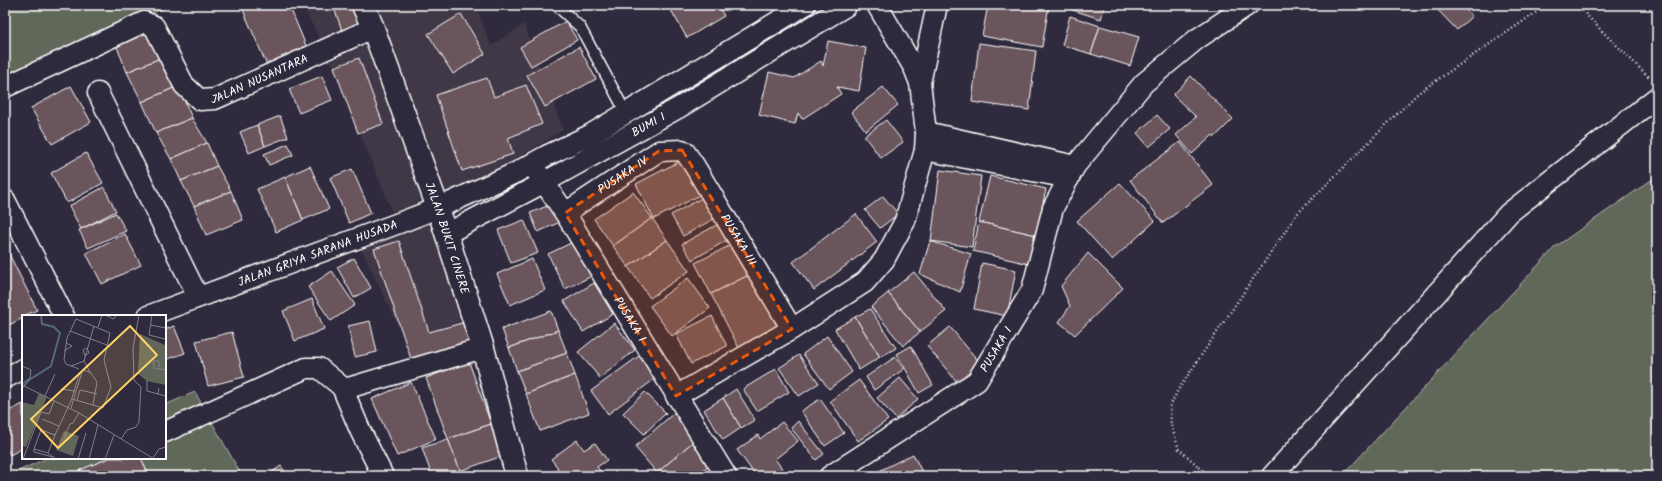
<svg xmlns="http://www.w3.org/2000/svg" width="1662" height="481" font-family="Kalam,sans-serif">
	<rect width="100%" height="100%" fill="#2f2a3d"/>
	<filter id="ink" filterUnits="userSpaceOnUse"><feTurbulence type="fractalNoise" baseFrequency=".025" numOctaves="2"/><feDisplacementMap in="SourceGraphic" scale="8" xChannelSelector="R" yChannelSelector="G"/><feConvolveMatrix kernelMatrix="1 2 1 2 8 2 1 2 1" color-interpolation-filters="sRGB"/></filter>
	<g filter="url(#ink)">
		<path fill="#413746" d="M302,5H476L491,46L524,24L563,130L447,202L490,348L418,367L353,232L393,214L330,59Z"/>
		<g fill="#60675a" stroke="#b0b3ac">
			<path d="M5,5H171L5,79Z"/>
			<path d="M1657,176V476H1342L1555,247Z"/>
			<path d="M195,392L242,476H149L141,458H165V405Z"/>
			<path d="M47,458H109L80,470L82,476H7Z"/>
		</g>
		<g fill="#6b545b" stroke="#fff">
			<path d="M255,5H289L309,53L269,70L243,10Z"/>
			<path d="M333,5H353L361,30L344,36Z"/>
			<path d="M668,5H718L724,16L687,38Z"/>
			<path d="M988,5H1049L1042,47L982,36Z"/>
			<path d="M1064,5H1105L1101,19L1063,7Z"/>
			<path d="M1436,5H1462L1472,16L1457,30L1434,6Z"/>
			<path d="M1474,5H1485L1478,10Z"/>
			<path d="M461,14L485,54L453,74L428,34Z"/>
			<path d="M1070,16L1100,26L1091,54L1062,45Z"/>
			<path d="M566,21L577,40L531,66L520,47Z"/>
			<path d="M1100,26L1139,37L1130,66L1091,54Z"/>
			<path d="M151,27L163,57L127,72L115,42Z"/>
			<path d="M828,41L866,48L859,91L837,87L841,94L802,119L798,113L795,124L759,115L769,72L794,78L821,61L823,66Z"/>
			<path d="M979,43L1036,51L1029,110L972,102Z"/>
			<path d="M579,47L596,79L545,107L527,75Z"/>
			<path d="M163,57L178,86L142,102L127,72Z"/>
			<path d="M359,58L383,124L358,133L334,67Z"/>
			<path d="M322,76L332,100L299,113L289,89Z"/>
			<path d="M1191,76L1233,119L1215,137L1213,135L1192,154L1176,135L1196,117L1173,95Z"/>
			<path d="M487,78L494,97L526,85L542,124L508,138L513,154L462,171L436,95Z"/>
			<path d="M71,86L91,122L52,144L31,108Z"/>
			<path d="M178,86L192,118L156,133L142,102Z"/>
			<path d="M883,87L898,105L866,131L851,112Z"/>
			<path d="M1157,115L1170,129L1149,147L1137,133Z"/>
			<path d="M280,116L288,137L265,146L257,125Z"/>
			<path d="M192,118L207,143L171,159L156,133Z"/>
			<path d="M886,120L903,142L881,158L864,136Z"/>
			<path d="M257,125L265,146L249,153L240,132Z"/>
			<path d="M1180,142L1213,185L1163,223L1130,180Z"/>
			<path d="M207,143L217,166L181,181L171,159Z"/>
			<path d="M288,144L293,155L269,165L264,154Z"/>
			<path d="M5,147L10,158L5,160Z"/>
			<path d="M86,153L103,183L67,203L51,173Z"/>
			<path d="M682,160L700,195L654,219L636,184Z"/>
			<path d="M217,166L231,191L194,206L181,181Z"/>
			<path d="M310,166L329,209L303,220L285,177Z"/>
			<path d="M352,169L371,213L349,223L330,178Z"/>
			<path d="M940,170L981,176L972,247L931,241Z"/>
			<path d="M990,176L1046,189L1036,235L979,222Z"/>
			<path d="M285,177L303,220L276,232L257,189Z"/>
			<path d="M1120,183L1155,221L1112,260L1077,221Z"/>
			<path d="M104,187L116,211L81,229L69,206Z"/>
			<path d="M231,191L243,220L206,235L194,206Z"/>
			<path d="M633,192L652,218L613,246L594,219Z"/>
			<path d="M707,195L719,216L683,236L671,215Z"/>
			<path d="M883,196L898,214L880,228L865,210Z"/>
			<path d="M552,204L560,222L538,232L530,213Z"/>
			<path d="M116,213L126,231L88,248L79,230Z"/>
			<path d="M856,214L877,242L814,290L793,262Z"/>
			<path d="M652,218L667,240L628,267L613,246Z"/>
			<path d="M524,220L538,253L511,263L498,230Z"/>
			<path d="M722,222L731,238L692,260L682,244Z"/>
			<path d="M979,222L1036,235L1029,264L973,251Z"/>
			<path d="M125,234L141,265L102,284L86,253Z"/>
			<path d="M667,240L689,271L650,298L628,267Z"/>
			<path d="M399,241L429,332L466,322L473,346L412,362L374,249Z"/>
			<path d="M575,241L592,276L565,289L548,254Z"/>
			<path d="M930,241L971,254L960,292L920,274Z"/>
			<path d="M735,243L751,274L711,294L695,263Z"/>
			<path d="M5,246L37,310L23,316V318L5,327Z"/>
			<path d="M1088,253L1123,288L1075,335L1059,322L1070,306L1061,286Z"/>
			<path d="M354,258L371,288L354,298L337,267Z"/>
			<path d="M532,259L545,290L510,305L497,274Z"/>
			<path d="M982,263L1016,270L1007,316L974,309Z"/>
			<path d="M332,271L355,305L331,321L308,287Z"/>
			<path d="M914,272L946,311L920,332L888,293Z"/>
			<path d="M751,274L778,328L739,348L711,294Z"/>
			<path d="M688,278L710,308L672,336L650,306Z"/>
			<path d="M594,283L613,314L583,332L564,301Z"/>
			<path d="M888,293L920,332L903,346L871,307Z"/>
			<path d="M312,299L324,329L295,341L283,311Z"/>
			<path d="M870,309L896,348L880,357L855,317Z"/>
			<path d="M551,311L558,330L509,348L502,329Z"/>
			<path d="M712,316L727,346L691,364L676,334Z"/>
			<path d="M855,317L880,357L859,370L835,329Z"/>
			<path d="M370,321L377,352L355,357L348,326Z"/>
			<path d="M614,323L635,350L600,378L578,352Z"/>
			<path d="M174,326L185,353L165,360V330Z"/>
			<path d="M950,327L980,363L957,382L927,346Z"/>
			<path d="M558,330L567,353L517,371L509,348Z"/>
			<path d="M232,332L244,377L208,386L196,341Z"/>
			<path d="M827,336L852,372L829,389L803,354Z"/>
			<path d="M911,346L933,385L919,393L897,354Z"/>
			<path d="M567,353L575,375L526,394L517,371Z"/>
			<path d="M799,355L819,383L799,396L779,368Z"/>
			<path d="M639,356L656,378L608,414L591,391Z"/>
			<path d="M895,357L904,369L874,390L866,377Z"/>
			<path d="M469,362L491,424L448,439L426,378Z"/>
			<path d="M776,369L789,392L757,411L743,389Z"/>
			<path d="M575,375L589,413L540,431L526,394Z"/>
			<path d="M900,378L918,399L896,419L877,398Z"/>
			<path d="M859,380L888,420L858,441L830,401Z"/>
			<path d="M411,382L436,439L397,456L372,399Z"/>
			<path d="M736,389L755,420L741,428L723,398Z"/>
			<path d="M645,392L666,413L644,434L623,413Z"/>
			<path d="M723,398L741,428L723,440L704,410Z"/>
			<path d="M820,399L844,433L825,446L801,411Z"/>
			<path d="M23,404V448L10,455L5,445V413Z"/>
			<path d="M674,413L696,439L657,473L635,447Z"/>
			<path d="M798,421L824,454L816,460L791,428Z"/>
			<path d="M782,422L798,441L775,459L787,475L756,476L737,450L758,435L760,439Z"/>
			<path d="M491,424L502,456L460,471L448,439Z"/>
			<path d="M448,439L460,471L446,476H432L422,448Z"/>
			<path d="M696,439L715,460L696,476H660L657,473Z"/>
			<path d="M577,440L584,450L595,443L607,460L597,467L604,476H556L553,472L558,468L551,459Z"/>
			<path d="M913,454L924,476H869Z"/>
			<path d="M109,458H141L149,476H82L80,470Z"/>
			<path d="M281,466L288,476H266Z"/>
		</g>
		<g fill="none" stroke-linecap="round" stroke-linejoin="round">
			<defs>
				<path id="lane" d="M556,5L580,27L626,113"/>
				<g id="street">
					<path d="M920,83L937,5"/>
					<path id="s1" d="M5,87L144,22L154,26L184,85L200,100L215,99L373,28"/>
					<path d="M98,93L198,297"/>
					<path d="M926,132L1075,166"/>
					<path d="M925,150L1069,178"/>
					<path id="s2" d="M537,172L565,213L726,476"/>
					<path d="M5,200L64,316"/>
					<path id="s3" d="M565,213L659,151L682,150L685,152L694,165L792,329"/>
					<path id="s4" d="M446,234L543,183L680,107L846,6"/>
					<path id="s5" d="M148,316L399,223L438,208L515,173L546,156L588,136L805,5"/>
					<path d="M5,378L23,369"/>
					<path d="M342,387L360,430L383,476"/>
					<path d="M676,396L792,329L865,282L884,260L905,221L925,150L926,132L920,83L914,68L877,5"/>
					<path d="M165,432L306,368H319L342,387L348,388L483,348"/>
					<path id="s6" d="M830,476L977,381L1032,290L1053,208L1075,166L1144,83L1197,39L1248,5"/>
					<path d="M1272,476L1509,213L1657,97"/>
				</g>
				<g id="secondary">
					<path id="s7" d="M363,5L373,28L438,208L483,348L517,476"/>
				</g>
			</defs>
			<use href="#lane" stroke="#fff" stroke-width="13"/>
			<use href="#street" stroke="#fff" stroke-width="23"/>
			<use href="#secondary" stroke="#fff" stroke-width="25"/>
			<g stroke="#fff" stroke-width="2.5" stroke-dasharray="1 3" stroke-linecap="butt">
				<path d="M1577,5L1602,31L1649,77"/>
				<path d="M1209,476L1179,449L1171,425L1170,406L1178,390L1296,215L1418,93L1547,5"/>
			</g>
			<use href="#lane" stroke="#2f2a3d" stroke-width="10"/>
			<use href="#street" stroke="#2f2a3d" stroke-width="20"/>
			<use href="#secondary" stroke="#2f2a3d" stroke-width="22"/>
		</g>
	</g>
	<path fill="#e8590c" fill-opacity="0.2" stroke="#e8590c" stroke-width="3" stroke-dasharray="8 5" stroke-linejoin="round" d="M682,150L792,329L676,396L565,213L659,151Z"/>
	<g text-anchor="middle" stroke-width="3" stroke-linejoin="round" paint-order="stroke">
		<g font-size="12" fill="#fff" stroke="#2f2a3d">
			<text dy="4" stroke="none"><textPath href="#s1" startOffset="316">JALAN NUSANTARA</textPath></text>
			<text dy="4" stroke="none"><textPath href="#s4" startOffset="230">BUMI I</textPath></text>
			<text dy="4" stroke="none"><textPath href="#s3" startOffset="69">PUSAKA IV</textPath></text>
			<text dy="4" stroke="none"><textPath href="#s7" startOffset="248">JALAN BUKIT CINERE</textPath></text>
			<text dy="4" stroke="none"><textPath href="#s3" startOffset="242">PUSAKA III</textPath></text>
			<text dy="4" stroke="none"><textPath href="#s5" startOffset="181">JALAN GRIYA SARANA HUSADA</textPath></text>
			<text dy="4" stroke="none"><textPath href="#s2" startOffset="174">PUSAKA I</textPath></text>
			<text dy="4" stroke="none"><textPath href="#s6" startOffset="212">PUSAKA I</textPath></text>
		</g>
	</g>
	<g transform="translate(22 315)">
		<rect width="144" height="144" fill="#2f2a3d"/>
		<path d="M118,19L143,30L144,28V70L125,66L116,59ZM17,78L25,82L4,132L0,131V87L12,90ZM42,116L57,121L51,141L34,135Z" fill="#60675a"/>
		<path fill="none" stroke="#53697e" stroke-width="2" d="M0,73L7,65L29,51L38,18L32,12L20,9L19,0"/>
		<path fill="none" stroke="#827f8b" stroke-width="1" d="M83,0L92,4L94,0M130,0L127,20L143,24L144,22M128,10L144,13M76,12L80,0M48,16L85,30M65,33L67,38L63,41L61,35ZM42,36L50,31L44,28M62,46L68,57M0,51L9,55L8,63L0,69M49,51L62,46L72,11M137,52V46H131L132,53L144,55M62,55L69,58L75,67L71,90M125,65V76L136,79M0,70L57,98L132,144M137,73L136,79L144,81M39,74L53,76M23,81L33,59M50,84L81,93L89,72L82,45L88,18L54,4L45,23L42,45L44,49L57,54M55,85L58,75L75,79M49,93L60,57M20,104L37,111M33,120L49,86L58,57M42,123L48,109L51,108L57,98M99,124L105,115L114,112L117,107L119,72L112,65L111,33L117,0M12,134V137L31,142M26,138L33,120L19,115L12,134L26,138L34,144M131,143L137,134L144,132M1,144L19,97L27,99L32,86M56,144L64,118M67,144L76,110M83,144L92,120"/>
		<path fill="#ffd166" fill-opacity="0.15" stroke="#ffd166" stroke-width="2" d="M108,11L135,40L36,133L9,104Z"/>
		<rect width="144" height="144" fill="none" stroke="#fff" stroke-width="2"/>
	</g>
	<rect width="1662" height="481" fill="none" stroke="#2f2a3d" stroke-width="20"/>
	<rect x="10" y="10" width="1642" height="461" fill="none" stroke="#fff" stroke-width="1.5" filter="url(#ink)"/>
</svg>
